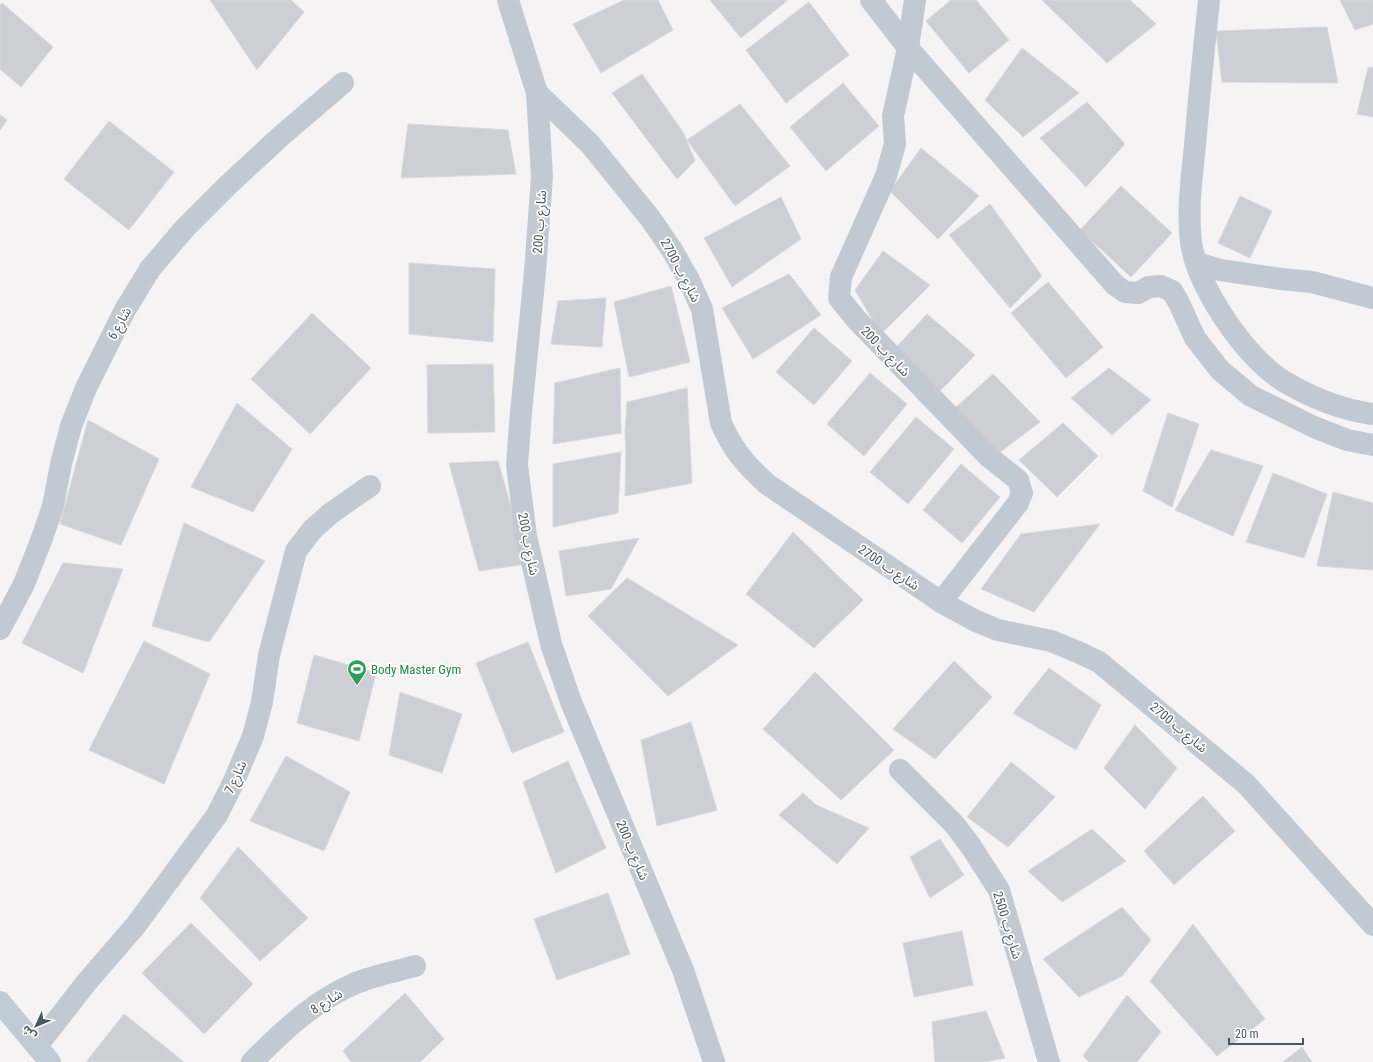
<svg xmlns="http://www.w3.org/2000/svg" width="1373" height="1062" font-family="'Roboto Condensed','Noto Sans Arabic',sans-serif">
	<rect width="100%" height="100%" fill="#f5f3f3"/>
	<g fill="#cdcfd5" stroke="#d7d9de">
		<path d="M210,0H291L304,12L257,70Z"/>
		<path d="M624,0H658L673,30L601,73L573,24Z"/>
		<path d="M710,0H788L741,38Z"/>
		<path d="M951,0H976L1009,40L969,73L926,21Z"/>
		<path d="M1042,0H1130L1156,24L1107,63Z"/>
		<path d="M1340,0H1373V24L1355,30Z"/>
		<path d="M809,2L849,55L786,103L746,50Z"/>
		<path d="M2,3L53,47L21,87L0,69V5Z"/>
		<path d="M1327,27L1338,83L1222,82L1216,31Z"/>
		<path d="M1022,48L1079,93L1023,137L985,100Z"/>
		<path d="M1373,67V117L1357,114L1368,68Z"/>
		<path d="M642,74L683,132L695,161L677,179L612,93Z"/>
		<path d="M843,83L879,126L826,171L790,127Z"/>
		<path d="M1087,102L1125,144L1086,187L1040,138Z"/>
		<path d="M740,104L790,166L735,206L687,140Z"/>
		<path d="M0,115L7,120L0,130Z"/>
		<path d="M109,121L174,172L129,230L64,179Z"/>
		<path d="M408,124L508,130L516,174L401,178Z"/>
		<path d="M921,148L979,196L938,239L890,191Z"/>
		<path d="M1121,186L1172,233L1131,277L1080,230Z"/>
		<path d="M1240,196L1272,211L1250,258L1218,243Z"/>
		<path d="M781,197L801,239L732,287L704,238Z"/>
		<path d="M990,204L1042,276L1010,308L949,235Z"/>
		<path d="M883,251L930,285L881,334L855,290Z"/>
		<path d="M409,263L495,269L493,342L409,334Z"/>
		<path d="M789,274L821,315L753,359L722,308Z"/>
		<path d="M1048,282L1103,347L1066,378L1011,313Z"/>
		<path d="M671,286L690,362L629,377L614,302Z"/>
		<path d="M606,298L602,347L551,344L558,301Z"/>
		<path d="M312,313L371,368L310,434L251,379Z"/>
		<path d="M927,314L975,355L939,392L893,351Z"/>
		<path d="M814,328L852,361L814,405L776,372Z"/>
		<path d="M493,364L495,432L428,433L427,365Z"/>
		<path d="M620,368L621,433L553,444L555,383Z"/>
		<path d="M1109,368L1151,400L1112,435L1071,398Z"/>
		<path d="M870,373L907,404L864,456L827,424Z"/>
		<path d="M993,374L1040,422L995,456L953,410Z"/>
		<path d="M687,388L692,483L625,496L626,454L625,432L627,402Z"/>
		<path d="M237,403L292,449L253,512L191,487Z"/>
		<path d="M1168,413L1199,424L1172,507L1143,491Z"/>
		<path d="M916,417L954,449L908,504L870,472Z"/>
		<path d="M88,420L159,459L121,545L60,524Z"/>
		<path d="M1063,423L1098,456L1057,497L1019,460Z"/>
		<path d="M1211,450L1263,466L1233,536L1175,510Z"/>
		<path d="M621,452L618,513L553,527V464Z"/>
		<path d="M498,461L527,564L479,571L449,463Z"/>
		<path d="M961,464L1000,497L962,543L923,510Z"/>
		<path d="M1273,473L1327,494L1304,558L1246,542Z"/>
		<path d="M1333,492L1373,503V570L1317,566Z"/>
		<path d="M184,523L265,561L209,642L152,626Z"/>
		<path d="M1100,524L1034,612L981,589L1021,534Z"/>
		<path d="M793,532L863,600L814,648L746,594Z"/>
		<path d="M639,538L611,589L566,596L559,551Z"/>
		<path d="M63,563L123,569L83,673L22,643Z"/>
		<path d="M627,578L738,645L668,696L588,616Z"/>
		<path d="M144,641L210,674L164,784L89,750Z"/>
		<path d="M528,642L564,732L512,753L476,663Z"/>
		<path d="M314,655L376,673L359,741L297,723Z"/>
		<path d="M954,661L992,697L935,759L893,729Z"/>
		<path d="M1049,668L1101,705L1076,750L1013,713Z"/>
		<path d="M815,672L894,750L841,800L763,729Z"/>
		<path d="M400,692L462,714L442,773L389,755Z"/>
		<path d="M691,722L717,810L657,826L641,740Z"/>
		<path d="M1135,725L1177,768L1145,809L1104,768Z"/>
		<path d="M286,756L350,792L324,851L250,821Z"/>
		<path d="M568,761L606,848L556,873L523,782Z"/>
		<path d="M1011,762L1055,797L1008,847L967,817Z"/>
		<path d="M803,793L816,805L869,828L837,864L779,815Z"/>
		<path d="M1203,796L1235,831L1174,885L1144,851Z"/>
		<path d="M1092,829L1126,861L1062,902L1028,871Z"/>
		<path d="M940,839L964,875L930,898L910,857Z"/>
		<path d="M238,847L308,918L260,961L200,898Z"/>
		<path d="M608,893L630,954L557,980L534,919Z"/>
		<path d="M1122,907L1151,940L1122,976L1079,997L1043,959Z"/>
		<path d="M191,923L253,984L204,1034L142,973Z"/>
		<path d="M1193,924L1265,1019L1217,1056L1150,981Z"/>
		<path d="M962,931L973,985L914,997L903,943Z"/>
		<path d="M405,993L444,1039L420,1062H351L343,1051Z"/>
		<path d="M1127,995L1161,1032L1137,1062H1089L1083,1056Z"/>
		<path d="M986,1011L1005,1058L984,1062H935L932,1022Z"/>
		<path d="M124,1014L184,1062H86Z"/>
		<path d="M1302,1047L1312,1062H1283Z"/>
	</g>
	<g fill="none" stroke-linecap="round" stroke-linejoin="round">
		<g stroke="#c1cad2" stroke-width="22">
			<path d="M508,0L537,93L542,176L535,272L521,412L517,465L526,536L551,644L571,702L683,970L714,1062"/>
			<path d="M871,0L908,48L1115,285L1125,292L1138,293L1149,287L1161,286L1172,291L1178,301L1195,338L1220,370L1251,396L1314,427L1347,440L1373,445"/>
			<path d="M915,0L908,48L893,116L895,144L886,176L841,277L839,298L856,319L989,457L1018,480L1022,493L1018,503L941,602"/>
			<path d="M1209,0C1204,48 1199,97 1195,145C1192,176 1187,210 1191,242C1197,287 1246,359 1285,382C1312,398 1343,410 1373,414"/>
			<path d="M537,93L590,144L650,218L672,250L689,280L702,309L721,423C733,450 745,464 767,484L941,602L976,621L998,630L1051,641L1078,652L1099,662L1246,784L1373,925"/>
			<path d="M1197,263L1220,270L1281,279L1312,282L1373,298"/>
			<path d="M0,629L24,584L42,538L53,506L61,464L71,426L86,388L125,310L150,269L185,228L228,185L281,136L343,83"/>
			<path d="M900,770L954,824L970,845L999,890L1049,1062"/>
			<path d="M37,1046L86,983L136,925L217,815L234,781L253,736L262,702L269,655L296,551L312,530L331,513L370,486"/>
			<path d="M252,1062C283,1031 315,1000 356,983C373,976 397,971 415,966"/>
		</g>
		<path stroke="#c1cbd6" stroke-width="22" d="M0,1002L50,1062"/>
	</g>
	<defs>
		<symbol id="stadium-pin" viewBox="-11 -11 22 30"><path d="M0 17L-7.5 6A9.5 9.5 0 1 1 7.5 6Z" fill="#2e9e5b" stroke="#fff"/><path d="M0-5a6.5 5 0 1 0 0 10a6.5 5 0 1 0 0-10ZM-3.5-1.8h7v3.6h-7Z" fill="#fff"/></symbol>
	</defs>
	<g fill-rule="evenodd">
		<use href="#stadium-pin" x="346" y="658" width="22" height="30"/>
	</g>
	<g text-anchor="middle" stroke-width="3.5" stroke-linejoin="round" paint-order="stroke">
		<g font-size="13" fill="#4a5661" stroke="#fff">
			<text transform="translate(539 222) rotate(-86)" y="5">شارع ب 200</text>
			<text transform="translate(681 270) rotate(62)" y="5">شارع ب 2700</text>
			<text transform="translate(119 323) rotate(-61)" y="5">شارع 6</text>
			<text transform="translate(886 351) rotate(46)" y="5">شارع ب 200</text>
			<text transform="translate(529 544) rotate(79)" y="5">شارع ب 200</text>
			<text transform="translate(889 567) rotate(34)" y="5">شارع ب 2700</text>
			<text transform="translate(1179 727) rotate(40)" y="5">شارع ب 2700</text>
			<text transform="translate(235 777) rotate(-65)" y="5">شارع 7</text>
			<text transform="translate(633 850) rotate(67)" y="5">شارع ب 200</text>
			<text transform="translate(1008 925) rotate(73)" y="5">شارع ب 2500</text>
			<text transform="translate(326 1001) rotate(-32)" y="5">شارع 8</text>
		</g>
		<g font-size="13" fill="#27864d" stroke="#fff" text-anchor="start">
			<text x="371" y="674">Body Master Gym</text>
		</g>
	</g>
	<g transform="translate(36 1026) rotate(226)" stroke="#ffffff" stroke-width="3" paint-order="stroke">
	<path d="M0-3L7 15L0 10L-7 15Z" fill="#4a5661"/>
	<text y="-6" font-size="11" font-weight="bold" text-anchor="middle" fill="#4a5661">ش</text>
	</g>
	<path d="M1229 1038v6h74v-6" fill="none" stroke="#4a5661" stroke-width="2"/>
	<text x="1235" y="1038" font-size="12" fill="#4a5661" stroke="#ffffff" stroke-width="3" paint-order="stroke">20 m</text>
</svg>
